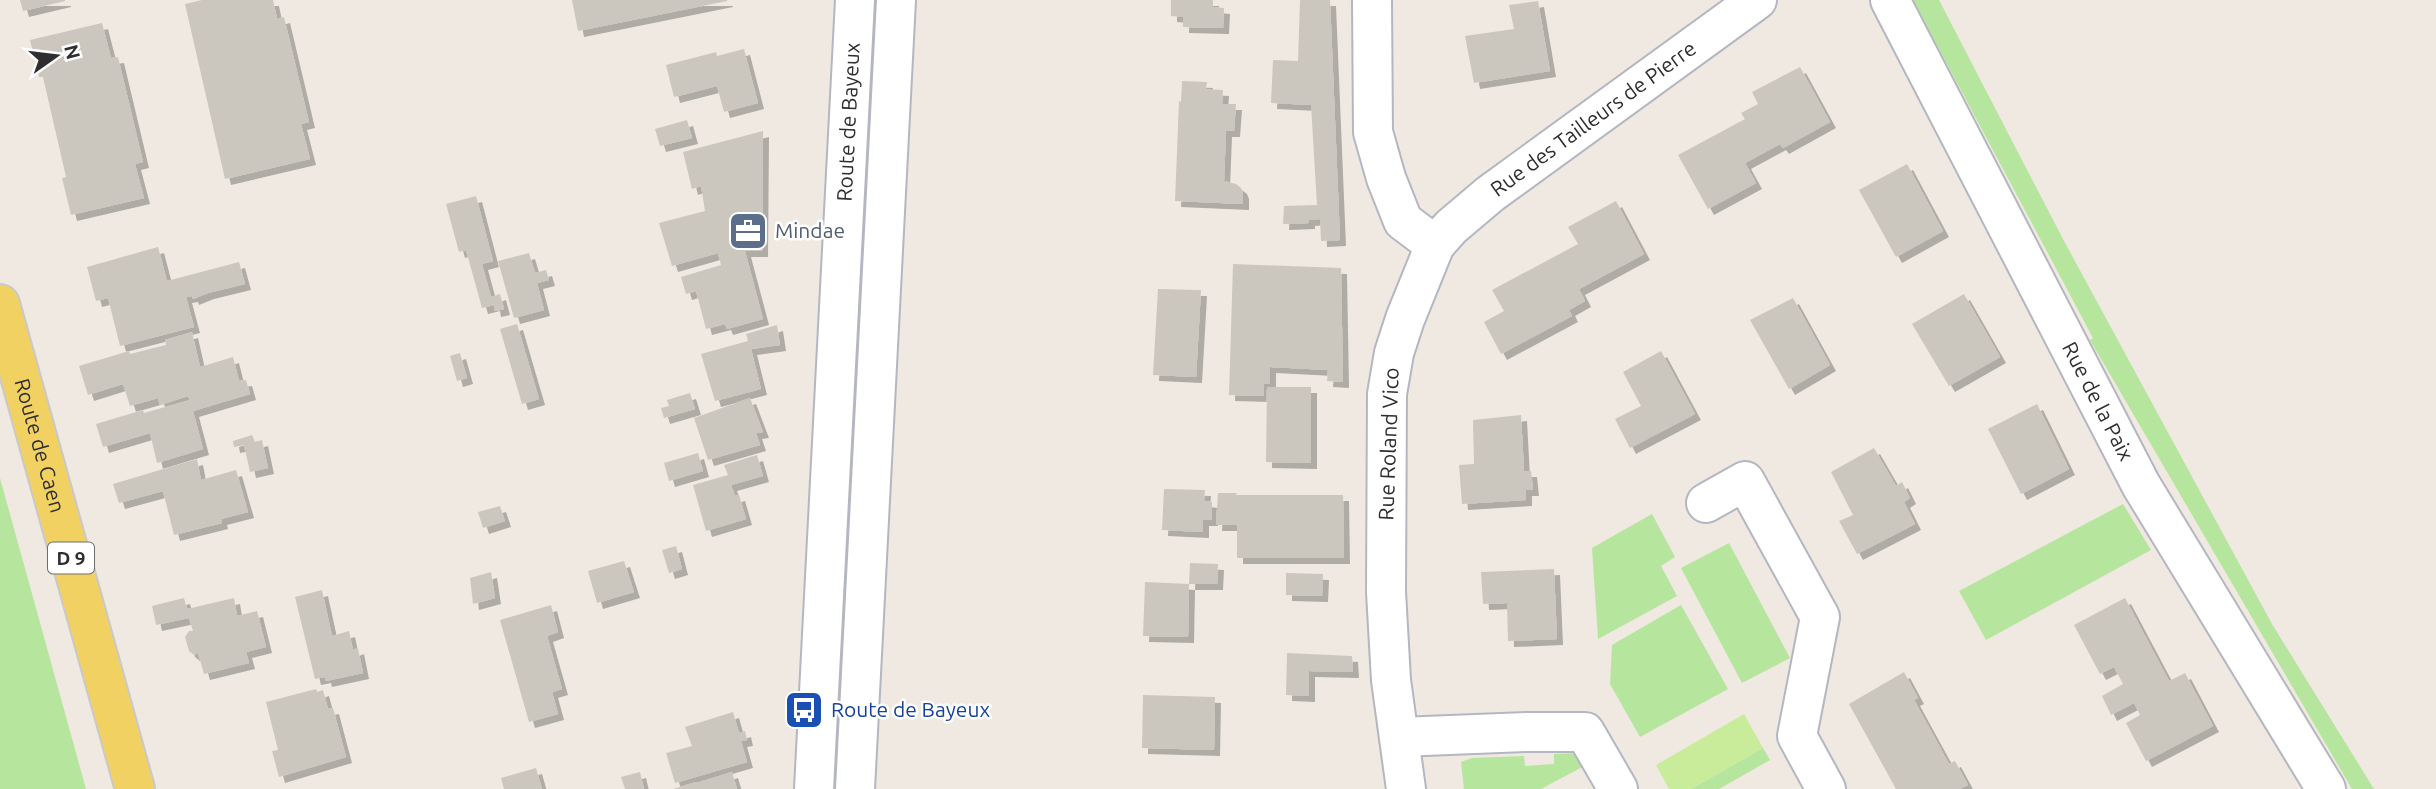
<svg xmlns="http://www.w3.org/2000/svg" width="2436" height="789" font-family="Ubuntu,sans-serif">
	<defs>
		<filter id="shadow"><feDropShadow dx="6" dy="6" stdDeviation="0" flood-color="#0004"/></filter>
	</defs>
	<rect width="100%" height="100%" fill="#efe9e1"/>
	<g fill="#b6e59e">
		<path d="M1913,0H1939L2064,241L2272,624L2374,789H2352L2090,340L2093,338Z"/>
		<path d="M0,478L86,789H0Z"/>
		<path d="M2123,504L2151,550L1986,640L1959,591Z"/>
		<path d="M1652,514L1675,557L1661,566L1677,596L1598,639L1592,548Z"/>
		<path d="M1729,543L1790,658L1742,683L1681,568Z"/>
		<path d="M1681,605L1728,689L1640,737L1610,684L1612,645Z"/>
		<path d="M1763,748L1770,760L1719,789H1691Z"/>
		<path d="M1579,753L1586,765L1541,789H1464L1461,762L1472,758L1524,756L1525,766L1554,764V754Z"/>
	</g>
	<path fill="#c9ec9a" d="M1744,714L1763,748L1691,789H1669L1656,765Z"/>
	<g fill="#cbc7bf" filter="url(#shadow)">
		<path d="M20,0H65V1L23,11Z"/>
		<path d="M202,0H273L277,19L284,17L309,122L301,124L310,159L225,179L185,4Z"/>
		<path d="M572,0H727V1L578,31Z"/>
		<path d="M1171,0H1213V7L1224,8L1223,28L1183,27V17L1171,16Z"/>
		<path d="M1300,0H1330L1340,240L1321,241L1320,219L1309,220V223L1283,224L1284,206L1317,205L1311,105L1271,103L1273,60L1298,61Z"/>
		<path d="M1538,1L1550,71L1474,83L1465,36L1514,29L1509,5Z"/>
		<path d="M102,23L111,58L118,57L143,162L135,164L144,198L71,215L62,178L66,177L43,77H39L30,40Z"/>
		<path d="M744,49L758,103L724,112L717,86L674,97L666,65L716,52L717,56Z"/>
		<path d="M1800,67L1830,122L1783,148L1780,144L1745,163L1756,183L1708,209L1678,155L1745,119L1741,113L1758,104L1752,92Z"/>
		<path d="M1182,81L1207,82L1206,89L1223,90L1222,104H1236L1234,131H1226L1224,181L1236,184L1241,188L1243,193V204L1175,201L1179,101L1181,102Z"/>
		<path d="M687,120L692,138L660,146L655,129Z"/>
		<path d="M763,131L762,251H745L763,319L727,329L725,324L706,329L696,291L686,294L681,277L721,265L718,253L672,266L659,223L705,211L701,186L692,189L683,152Z"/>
		<path d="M1907,164L1943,231L1896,257L1859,190Z"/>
		<path d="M476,196L493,261L482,264L491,297L500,294L504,309L495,311L494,305L482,308L466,250L459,252L446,204Z"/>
		<path d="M1616,201L1644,254L1579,289L1585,301L1569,310L1572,316L1501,354L1484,322L1504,311L1492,290L1578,244L1568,227Z"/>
		<path d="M158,247L167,281L239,262L245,284L208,293L193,299L192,296L186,297L194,327L120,346L108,298L96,301L87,267Z"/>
		<path d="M529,253L535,273L546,270L549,280L537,283L544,310L514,318L498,261Z"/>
		<path d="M1233,264L1341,268L1343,382L1327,381L1328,370L1270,367V384H1264V396L1229,395Z"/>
		<path d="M1158,289L1201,290L1196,377L1153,375Z"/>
		<path d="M1964,294L2000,357L1949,386L1912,324Z"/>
		<path d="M1793,298L1830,365L1789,389L1750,320Z"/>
		<path d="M517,324L539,399L522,404L500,329Z"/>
		<path d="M777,325L780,345L751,349L761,389L715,401L701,354L748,341L746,334Z"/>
		<path d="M192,332L200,367L233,357L239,381L246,380L250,394L193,411L203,449L157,463L150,433L103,447L96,424L143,410L144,413L190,400L188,396L160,405L158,398L130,406L123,384L88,395L79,366L129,351L130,354L166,345L165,340Z"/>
		<path d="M1661,351L1695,414L1630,448L1615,419L1641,406L1623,372Z"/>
		<path d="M460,353L467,378L457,381L450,356Z"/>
		<path d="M1267,387H1311V463L1266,462Z"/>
		<path d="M690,393L695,409L664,418L661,408L669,406L667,400Z"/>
		<path d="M750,398L763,432L756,433L760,445L708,460L694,418Z"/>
		<path d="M2037,404L2069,469L2021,494L1988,429Z"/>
		<path d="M1521,415L1524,471H1531L1533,490H1526V500L1462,504L1459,465L1474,464L1473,420Z"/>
		<path d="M252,435L255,442L262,440L268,468L250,472L244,445L234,447L233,441Z"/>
		<path d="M1874,448L1896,486L1902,482L1910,498L1904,502L1915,524L1857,554L1839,521L1853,515L1831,472Z"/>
		<path d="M698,453L703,471L669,481L664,463Z"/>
		<path d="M757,455L763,476L731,485L735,496L739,495L746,519L706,531L693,485L728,475L724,465Z"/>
		<path d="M197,459L201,480L236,470L248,512L221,519L222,523L174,535L163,491L119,503L113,484Z"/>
		<path d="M1164,489L1205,490L1204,501L1212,502V520H1203V532L1162,530Z"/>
		<path d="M1218,493H1237L1236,495H1343L1344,558H1237V525H1216Z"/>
		<path d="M500,506L505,521L483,528L478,512Z"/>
		<path d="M676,546L682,569L669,573L662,550Z"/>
		<path d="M624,561L634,592L597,603L588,571Z"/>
		<path d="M1190,563L1218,564L1217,584H1189Z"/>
		<path d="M1554,569L1557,639L1508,641L1507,603L1483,604L1481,572Z"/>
		<path d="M491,572L495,598L473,604L470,578Z"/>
		<path d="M1286,573L1323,574L1322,596L1286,595Z"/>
		<path d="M1145,582L1189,584L1188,637L1143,636Z"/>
		<path d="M322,590L332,636L349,631L353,650L358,648L363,673L326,681L325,677L315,679L295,597Z"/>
		<path d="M184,598L187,609L234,598L237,616L257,611L266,647L246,652L249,663L204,674L198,653L194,655L189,651L185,637L189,631H193L189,618L156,625L152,606Z"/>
		<path d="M2125,598L2169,681L2185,673L2213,726L2146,761L2126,723L2140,715L2134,703L2111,715L2102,696L2123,684L2114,667L2100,674L2074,625Z"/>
		<path d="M551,605L558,632L547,636L562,689L552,692L558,714L529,722L500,620Z"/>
		<path d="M1287,653L1352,656L1353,672L1309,671V696L1286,695Z"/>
		<path d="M1904,672L1918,698L1914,700L1949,764L1955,761L1968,785L1960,789H1896L1849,704Z"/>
		<path d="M316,689L317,692L323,690L328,709L333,708L346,757L279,777L272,751L278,750L266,702Z"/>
		<path d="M1143,695L1215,697L1214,750L1142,748Z"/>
		<path d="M733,712L739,733L745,731L747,740L741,741L747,762L675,783L666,753L692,746L685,727Z"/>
		<path d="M536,768L542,789H504L501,778Z"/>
		<path d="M640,772L644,789H625L621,777Z"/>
		<path d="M732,772L737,789H673L696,782V783Z"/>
	</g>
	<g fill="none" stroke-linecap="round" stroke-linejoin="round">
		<defs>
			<g id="minor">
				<path d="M1372,0L1373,132L1386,178L1403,221L1435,245L1405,319L1394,353L1387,394L1386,592L1391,680L1406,789"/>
				<path id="s1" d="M1890,0L2141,485L2326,789"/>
				<path id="s2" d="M1435,245L1451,227L1490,194L1757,0"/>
				<path d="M1706,503L1745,481L1820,617L1797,736L1826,789"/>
				<path d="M1399,737L1527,732H1585L1618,789"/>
			</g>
			<g id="secondary">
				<path id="s3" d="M814,789L855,0"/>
				<path d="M855,789L896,0"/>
			</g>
			<g id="primary">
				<path id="s4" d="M0,304L135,789"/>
			</g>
		</defs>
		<use href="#minor" stroke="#b4b7c1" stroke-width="42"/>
		<use href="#secondary" stroke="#b4b7c1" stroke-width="42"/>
		<use href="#primary" stroke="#c9c9c9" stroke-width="42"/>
		<use href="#minor" stroke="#fff" stroke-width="38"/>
		<use href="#secondary" stroke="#fff" stroke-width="38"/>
		<use href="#primary" stroke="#f2d163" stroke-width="38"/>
	</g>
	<defs>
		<symbol id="office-square" viewBox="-11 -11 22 22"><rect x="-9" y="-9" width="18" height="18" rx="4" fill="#5c6f8a" stroke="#fff"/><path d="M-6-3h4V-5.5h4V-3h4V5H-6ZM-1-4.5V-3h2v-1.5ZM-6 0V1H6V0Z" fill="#fff"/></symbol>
		<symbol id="bus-square" viewBox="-11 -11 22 22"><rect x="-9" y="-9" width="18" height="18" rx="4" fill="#1a4fb4" stroke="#fff"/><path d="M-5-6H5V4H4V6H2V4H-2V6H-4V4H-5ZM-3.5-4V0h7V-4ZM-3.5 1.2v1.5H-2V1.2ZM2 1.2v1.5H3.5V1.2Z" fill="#fff"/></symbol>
	</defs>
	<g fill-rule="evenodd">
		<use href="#office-square" x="726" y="209" width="44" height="44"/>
		<use href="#bus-square" x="782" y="688" width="44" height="44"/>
	</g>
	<g text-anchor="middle" stroke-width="5" stroke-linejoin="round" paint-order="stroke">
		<rect fill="#fff" stroke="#6d6d6d" stroke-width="2" x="48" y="542.5" width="46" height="31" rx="5"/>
		<g font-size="19" font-weight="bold" fill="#2e2e2e">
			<text x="71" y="565">D 9</text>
		</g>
		<g font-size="21" fill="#2e2e2e" stroke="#fff">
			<text dy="7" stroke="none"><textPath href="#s2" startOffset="203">Rue des Tailleurs de Pierre</textPath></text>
			<text dy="7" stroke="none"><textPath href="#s3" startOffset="668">Route de Bayeux</textPath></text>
			<text dy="7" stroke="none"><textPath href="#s1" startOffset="452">Rue de la Paix</textPath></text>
			<text transform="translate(1389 444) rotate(-88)" y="7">Rue Roland Vico</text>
			<text dy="7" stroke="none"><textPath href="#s4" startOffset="147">Route de Caen</textPath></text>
		</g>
		<g font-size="21" fill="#4e5e75" stroke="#fff" text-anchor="start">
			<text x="775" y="238">Mindae</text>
		</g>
		<g font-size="21" fill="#164399" stroke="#fff" text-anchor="start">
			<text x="831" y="717">Route de Bayeux</text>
		</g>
	</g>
	<g transform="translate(56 56) rotate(76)" stroke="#ffffff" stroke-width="5" paint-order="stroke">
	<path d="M0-5L12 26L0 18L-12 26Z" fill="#2e2e2e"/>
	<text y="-10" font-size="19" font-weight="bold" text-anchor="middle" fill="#2e2e2e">N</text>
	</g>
</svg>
